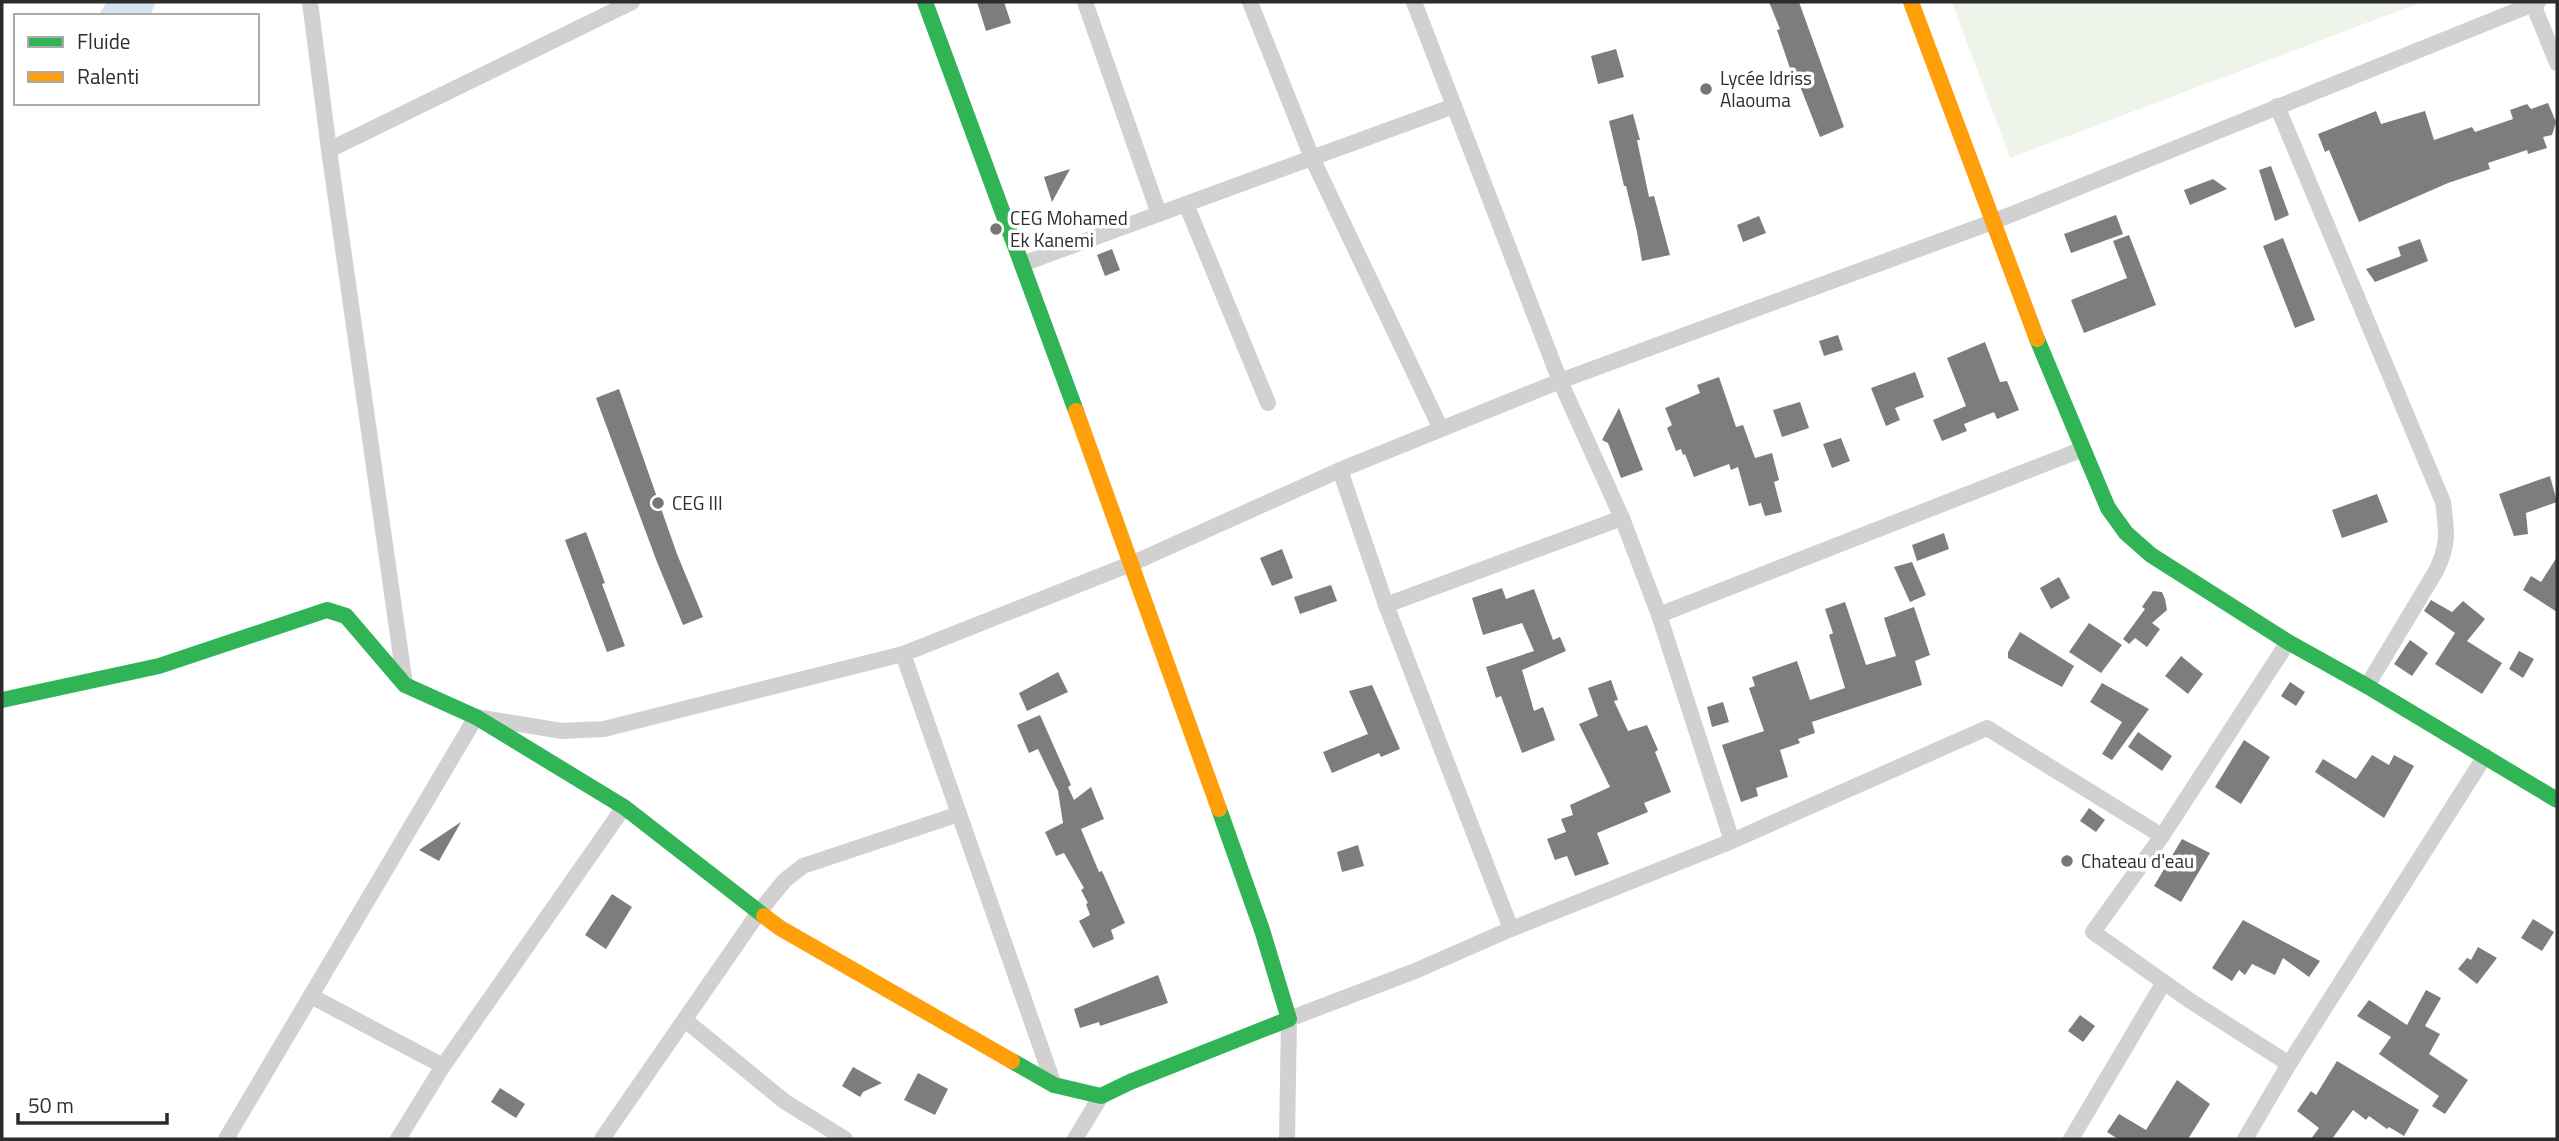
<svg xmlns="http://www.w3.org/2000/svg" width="2559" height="1141" font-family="'Titillium Web',sans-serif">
	<rect width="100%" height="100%" fill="#fff"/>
	<path fill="#eef4ea" d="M1952,2H2422L2010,158Z"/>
	<path fill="#d5e3f2" d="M107,2H156L150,16H98Z"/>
	<g fill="#7d7d7d">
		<path d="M977,2H1004L1011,23L986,31Z"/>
		<path d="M1769,2H1799L1844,127L1820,137L1796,76L1793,77L1777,30L1780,29Z"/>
		<path d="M1616,49L1624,77L1598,84L1591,56Z"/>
		<path d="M2548,103L2556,122L2552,135L2543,137L2547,148L2528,154L2527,150L2488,163L2490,169L2448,183L2359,222L2329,150L2325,152L2318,134L2376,111L2381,124L2425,111L2434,140L2472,127L2475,132L2513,119L2510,110L2527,104L2531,109Z"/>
		<path d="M1633,114L1640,140H1637L1649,197L1654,196L1670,255L1642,261L1637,232L1626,186H1624L1609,121Z"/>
		<path d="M2271,166L2289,215L2275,221L2259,170Z"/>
		<path d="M1070,169L1052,202L1044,177Z"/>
		<path d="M2213,179L2227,189L2190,205L2184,190Z"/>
		<path d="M2116,215L2123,234L2071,253L2064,234Z"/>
		<path d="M1759,216L1766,233L1743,242L1737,225Z"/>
		<path d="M2129,235L2156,305L2084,333L2071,300L2127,278L2113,241Z"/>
		<path d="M2283,238L2315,320L2295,328L2263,246Z"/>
		<path d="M2420,239L2428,261L2375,282L2366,269L2401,256L2398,247Z"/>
		<path d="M1112,249L1120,270L1105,276L1097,255Z"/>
		<path d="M1838,335L1843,350L1824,356L1819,341Z"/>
		<path d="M1985,342L2000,382L2007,381L2019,410L1997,419L1994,412L1964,424L1967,431L1942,441L1933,420L1966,406L1947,358Z"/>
		<path d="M1915,372L1924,397L1895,408L1900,420L1886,426L1871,388Z"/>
		<path d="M1719,377L1736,427L1743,425L1755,458L1772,453L1779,480L1774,482L1782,512L1765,516L1761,503L1749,506L1738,467L1731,470L1729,464L1694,477L1685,454L1683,455L1681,449L1676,451L1667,428L1672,425L1665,408L1700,393L1697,385Z"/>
		<path d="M619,389L677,554L703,617L683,625L657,562L596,398Z"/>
		<path d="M1800,402L1809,428L1782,437L1773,410Z"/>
		<path d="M1619,408L1643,470L1621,478L1608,443L1602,440Z"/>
		<path d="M1841,438L1850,461L1832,468L1823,444Z"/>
		<path d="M2550,476L2557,502L2526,513L2528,534L2514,536L2499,494Z"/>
		<path d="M2377,494L2388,522L2342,538L2332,510Z"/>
		<path d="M586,532L605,583L602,584L625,646L607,652L565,540Z"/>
		<path d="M1944,533L1949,549L1917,561L1912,545Z"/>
		<path d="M1282,549L1293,578L1272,586L1260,558Z"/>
		<path d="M2557,557V612L2523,590L2531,576L2541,582Z"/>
		<path d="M1912,562L1926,595L1910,602L1894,567Z"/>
		<path d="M2059,577L2070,598L2051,609L2040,588Z"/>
		<path d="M1331,585L1337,601L1300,614L1294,597Z"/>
		<path d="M1502,588L1506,599L1534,589L1553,640L1560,637L1566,651L1522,670L1534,711L1543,707L1555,740L1522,753L1501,696L1496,698L1486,667L1534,651L1522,623L1483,635L1472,598Z"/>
		<path d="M2153,591L2162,592L2165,599L2167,610L2152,623L2160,629L2147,647L2135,638L2129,644L2123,639L2145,609L2142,607Z"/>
		<path d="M2431,600L2452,612L2463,601L2485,619L2467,641L2502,663L2482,694L2435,664L2455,633L2424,611Z"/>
		<path d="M1845,602L1866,665L1896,656L1884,618L1914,607L1930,655L1915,661L1922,685L1812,722L1815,733L1798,739L1800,743L1780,750L1788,777L1756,788L1758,796L1741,802L1722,745L1764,731L1749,688L1755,686L1752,677L1797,661L1810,700L1845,688L1829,635L1833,633L1825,609Z"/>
		<path d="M2089,623L2122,645L2101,673L2069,652Z"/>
		<path d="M2020,632L2074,666L2062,687L2008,658V652Z"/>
		<path d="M2410,640L2428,653L2412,676L2394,664Z"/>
		<path d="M2519,651L2534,659L2523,678L2509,669Z"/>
		<path d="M2181,656L2203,674L2188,694L2165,676Z"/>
		<path d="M1058,672L1068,692L1027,711L1019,693Z"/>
		<path d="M1611,680L1618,700L1614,701L1628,731L1647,725L1658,750L1655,752L1671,792L1644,803L1648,812L1597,833L1609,864L1575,876L1567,856L1555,860L1547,839L1566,832L1561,819L1573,815L1570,805L1610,787L1579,724L1598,716L1588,688Z"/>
		<path d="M2290,682L2305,692L2296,706L2281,696Z"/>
		<path d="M2102,683L2149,709L2112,760L2102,754L2122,722L2090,702Z"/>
		<path d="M1372,685L1400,749L1381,757L1379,753L1332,773L1323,752L1368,734L1349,691Z"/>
		<path d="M1723,702L1729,722L1712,727L1707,707Z"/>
		<path d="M1040,715L1071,785L1068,787L1074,800L1091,787L1104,819L1081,829L1099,872L1102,871L1125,923L1111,930L1114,939L1093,948L1079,921L1090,915L1086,904L1088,903L1081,890L1084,888L1064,853L1056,856L1045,832L1063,823L1058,791L1038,749L1029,753L1017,725Z"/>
		<path d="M2138,732L2172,756L2162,771L2128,747Z"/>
		<path d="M2244,740L2270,757L2241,804L2215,787Z"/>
		<path d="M2372,755L2389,765L2394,755L2414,766L2384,818L2315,772L2323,759L2356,779Z"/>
		<path d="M2089,808L2105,820L2096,832L2080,821Z"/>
		<path d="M461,822L439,861L419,850Z"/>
		<path d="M2182,839L2210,853L2181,902L2154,886Z"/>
		<path d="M1358,845L1364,866L1342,872L1337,852Z"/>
		<path d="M612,894L632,907L606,949L585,935Z"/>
		<path d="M2533,919L2554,932L2542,951L2521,938Z"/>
		<path d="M2243,920L2290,945L2320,961L2309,977L2283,958L2275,975L2252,964L2245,975L2239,970L2232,981L2212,968Z"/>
		<path d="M2478,947L2497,958L2477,984L2458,969L2467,958L2471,960Z"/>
		<path d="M1158,975L1168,1003L1100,1026L1099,1022L1080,1028L1074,1009Z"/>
		<path d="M2426,990L2441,998L2425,1026L2440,1034L2429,1054L2468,1080L2445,1114L2432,1106L2439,1096L2379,1054L2391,1037L2357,1016L2369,1000L2407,1025Z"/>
		<path d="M2080,1015L2095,1026L2083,1042L2068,1031Z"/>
		<path d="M2337,1061L2419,1110L2404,1136L2389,1127L2387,1129L2369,1116L2366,1120L2353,1110L2332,1139H2311L2319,1128L2297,1111L2311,1091L2316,1095Z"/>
		<path d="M853,1067L882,1083L863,1092L860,1097L842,1086Z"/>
		<path d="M918,1073L948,1089L935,1115L904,1100Z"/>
		<path d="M2177,1080L2210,1104L2188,1139H2118L2107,1132L2119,1114L2146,1130Z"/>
		<path d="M500,1088L525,1104L516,1118L491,1102Z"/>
	</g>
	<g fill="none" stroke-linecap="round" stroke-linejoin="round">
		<g stroke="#d1d1d1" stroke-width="16">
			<path d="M310,2L329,150L405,685"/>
			<path d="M1085,2L1159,214"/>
			<path d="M1250,2L1312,158L1441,429"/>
			<path d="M1414,2L1560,381L1622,518L1659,615L1732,841"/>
			<path d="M2533,4L2557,63"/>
			<path d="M2277,106L2443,502C2447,531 2449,545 2436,571L2367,686"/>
			<path d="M329,150L632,2"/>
			<path d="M1186,204L1268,403"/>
			<path d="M1022,264L1454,106"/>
			<path d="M1340,470L1386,605L1511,929L1732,841L1987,728L2162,836"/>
			<path d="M1386,605L1622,518"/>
			<path d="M1659,615L2083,449"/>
			<path d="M2288,642L2162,836L2093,932L2189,1000L2289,1064L2485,756"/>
			<path d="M903,654L1054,1085"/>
			<path d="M311,996L443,1066"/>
			<path d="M685,1020L784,1101L845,1139"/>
			<path d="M226,1139L476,717L562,731L604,729L903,654L1133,563L1340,470L1560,381L1995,221L2538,2"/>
			<path d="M398,1139L443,1066L624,807"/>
			<path d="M602,1139L759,912L785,880L803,866L959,814"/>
			<path d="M1075,1139L1101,1096"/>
			<path d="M1287,1139L1289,1019L1415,971L1511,929"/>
			<path d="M2071,1139L2164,982"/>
			<path d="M2245,1139L2289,1064"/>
		</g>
		<g stroke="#30b455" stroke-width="16">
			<path d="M925,2L1076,411"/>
			<path d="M2037,339L2108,508L2126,533L2151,555L2288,642L2367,686L2557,800"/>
			<path d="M2,700L159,666L327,610L346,616L405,685L476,717L624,807L764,916"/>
			<path d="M1012,1061L1054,1085L1101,1096L1130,1082L1289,1019L1262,930L1219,809"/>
		</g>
		<g stroke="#ff9f0a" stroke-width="16">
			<path d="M1911,2L2037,339"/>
			<path d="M1076,411L1219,809"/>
			<path d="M764,916L780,928L1012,1061"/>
		</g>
	</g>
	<g fill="#767676" stroke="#fff" stroke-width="2.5">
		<circle cx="1706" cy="89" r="7"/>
		<circle cx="996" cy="229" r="7"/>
		<circle cx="658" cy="503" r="7"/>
		<circle cx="2067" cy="861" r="7"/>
	</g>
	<g text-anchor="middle" stroke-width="7" stroke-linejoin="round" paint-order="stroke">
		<g font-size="19" fill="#2c2c2c" stroke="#fff" text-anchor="start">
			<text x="1720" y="85">Lycée Idriss<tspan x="1720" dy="22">Alaouma</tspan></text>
			<text x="1010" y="225">CEG Mohamed<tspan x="1010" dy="22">Ek Kanemi</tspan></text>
			<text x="672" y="510">CEG III</text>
			<text x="2081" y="868">Chateau d'eau</text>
		</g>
	</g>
	<rect width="2559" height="1141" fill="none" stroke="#2c2c2c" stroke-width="7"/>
	<rect x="14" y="14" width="245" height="91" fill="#ffffff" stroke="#ababab" stroke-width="2"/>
	<rect x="28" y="37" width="35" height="10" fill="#30b455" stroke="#ababab" stroke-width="2"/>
	<text x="77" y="49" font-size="21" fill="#2c2c2c">Fluide</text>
	<rect x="28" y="72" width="35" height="10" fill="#ff9f0a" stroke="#ababab" stroke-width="2"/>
	<text x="77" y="84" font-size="21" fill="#2c2c2c">Ralenti</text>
	<path d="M18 1113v10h149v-10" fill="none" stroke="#2c2c2c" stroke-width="3.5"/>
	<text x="28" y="1113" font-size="21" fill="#2c2c2c" stroke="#ffffff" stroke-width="5" paint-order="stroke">50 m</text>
</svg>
